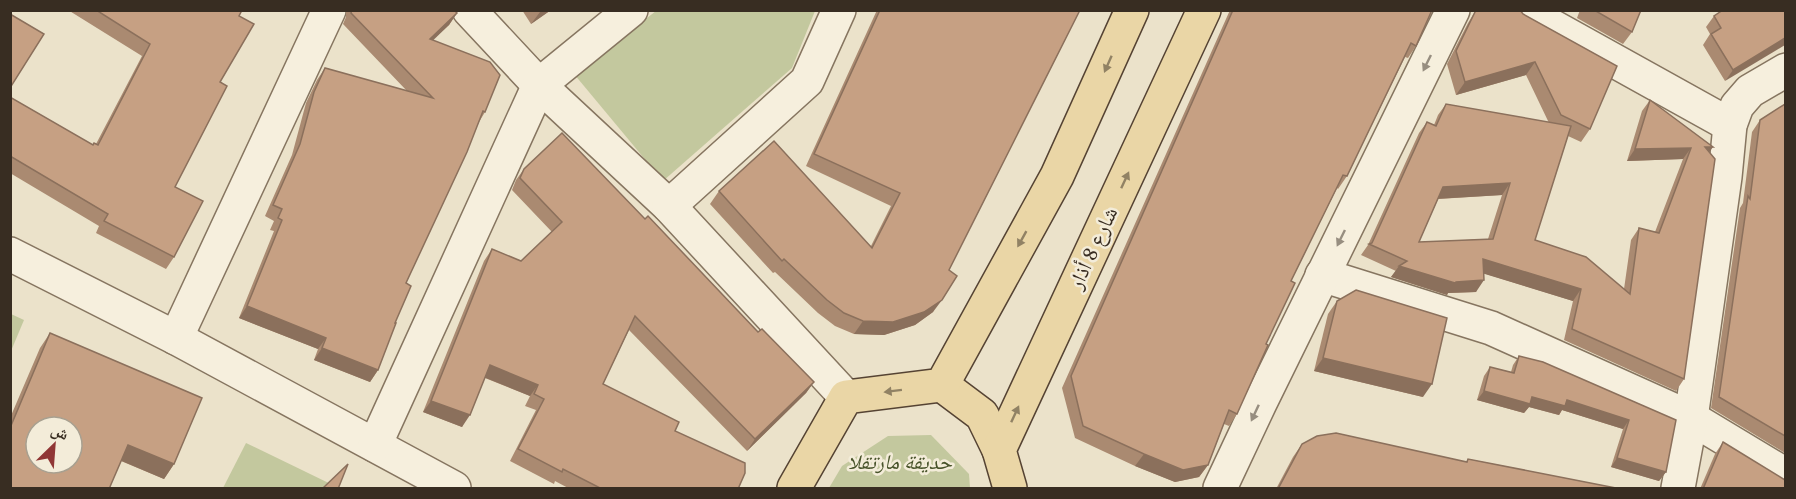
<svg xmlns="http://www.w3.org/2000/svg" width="1796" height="499" font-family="Spectral,'Noto Naskh Arabic',serif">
	<rect width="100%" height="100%" fill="#ebe2ca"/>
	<g fill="#c3c89e">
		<path d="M656,11H815L792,68L663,181L574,74Z"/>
		<path d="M11,314L24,320L11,351Z"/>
		<path d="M931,435L969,474L970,488H829L842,466L888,436Z"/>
		<path d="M246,443L339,488H223Z"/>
	</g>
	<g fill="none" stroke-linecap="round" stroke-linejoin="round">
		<defs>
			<g id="minor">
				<path d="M469,10L539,85L669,206L846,397"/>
				<path d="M1523,10L1730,125"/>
				<path d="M669,206L807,81L839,10"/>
				<path d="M10,254L176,338L454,488"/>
				<path d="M1322,275L1491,328L1691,418L1786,475"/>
				<path d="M176,338L329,10"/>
				<path d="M375,445L539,85L631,10"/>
				<path d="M1220,488L1260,403L1453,10"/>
				<path d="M1678,488L1691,418L1725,177L1730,125L1737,106L1750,91L1786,70"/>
			</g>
			<g id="major">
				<path d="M942,385L982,415L999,450"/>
				<path d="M794,488L846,397L942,385L1057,176L1132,10"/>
				<path d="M1010,488L999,450L1204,10"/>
			</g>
		</defs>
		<use href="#minor" stroke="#867560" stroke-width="36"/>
		<use href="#major" stroke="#554333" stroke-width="36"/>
		<use href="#minor" stroke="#f6efdd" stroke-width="33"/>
		<use href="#major" stroke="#ead6a6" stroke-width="33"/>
	</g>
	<g fill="#aa8a71" fill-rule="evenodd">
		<path d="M68,10H242L239,16L220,82L175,187L174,257L166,269L96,233L99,226L10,173V97L92,145L96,144L142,56Z"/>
		<path d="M346,10H454L457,13L449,25L432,40L485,112L479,122L406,283L395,323L378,370L370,382L314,360L318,349L239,318L274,231L270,230L274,221L265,216L292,155L306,103L317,80L325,68L407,91L343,24L346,17Z"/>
		<path d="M522,10H551L531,24Z"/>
		<path d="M877,10H1080L949,270L933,312L915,325L884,335L854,334L835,326L818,313L775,272L773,273L710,204L719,191L871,246L891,206L806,166Z"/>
		<path d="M1230,10H1432L1416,46L1408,58L1405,57L1347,176L1338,189L1337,188L1291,281L1237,414L1229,426L1224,424L1208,465L1199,477L1175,482L1135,466L1075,438L1062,388Z"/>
		<path d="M1476,10H1520L1590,129L1581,142L1568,136L1535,240L1624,289L1631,240L1639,228L1655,232L1683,159L1627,161L1642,111L1650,100L1709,152L1684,379L1676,391L1564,340L1573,301L1483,273L1476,292L1448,293L1447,295L1391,277L1396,271L1361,255L1368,245L1419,133L1427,122L1434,125L1438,115L1446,104L1549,123L1526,75L1456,95L1447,64L1468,23ZM1502,195L1488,239L1419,242L1438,199Z"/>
		<path d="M1580,10H1641L1632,32L1623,44L1577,18Z"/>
		<path d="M1785,10L1725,81L1703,45L1710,34L1706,27L1714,16Z"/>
		<path d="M1785,104V453L1711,408L1740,208L1743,203L1752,132L1760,120Z"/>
		<path d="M524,169L645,219L758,332L814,382L806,393L747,451L629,330L603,384L675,431L738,489H570L555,481L554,484L510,461L536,410L525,406L530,396L485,378L462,427L423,412L484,261L492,249L521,261L552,232L512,190L516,180Z"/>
		<path d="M1337,301L1423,397L1314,371L1328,314Z"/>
		<path d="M50,333L174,464L164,479L121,461L10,489V418L40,348Z"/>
		<path d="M1519,356L1676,420L1666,472L1659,481L1611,467L1623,429L1562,410L1559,415L1529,407L1524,413L1477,400L1484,376L1490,367L1511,372L1513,365Z"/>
		<path d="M1723,442L1785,489H1700L1715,454Z"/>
		<path d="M1302,444L1466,462L1468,459L1621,489H1276L1293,457Z"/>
	</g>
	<g fill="#8b705c">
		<path d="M541,10H551L531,24L540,12Z"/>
		<path d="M457,13L449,25L422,51L430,39Z"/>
		<path d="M1785,38V45L1725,81L1733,70Z"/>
		<path d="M1535,62L1526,75L1456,95L1465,82Z"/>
		<path d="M1705,147H1713L1705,158Z"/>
		<path d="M1691,148L1683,159L1627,161L1635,149Z"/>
		<path d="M1510,183L1502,195L1435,199L1443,187Z"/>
		<path d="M1483,259L1581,289L1573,301L1475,271Z"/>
		<path d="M1399,266L1456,282L1484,280L1476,292L1448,293L1447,295L1391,277Z"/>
		<path d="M942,300L933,312L915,325L884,335L854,334L863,321Z"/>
		<path d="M247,306L326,338L318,349L239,318Z"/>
		<path d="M322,348L378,370L370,382L314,360Z"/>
		<path d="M1323,358L1432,384L1423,397L1314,371Z"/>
		<path d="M490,365L538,385L530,396L481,376Z"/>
		<path d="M814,382L806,393L747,451L755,439Z"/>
		<path d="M1484,391L1567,400L1629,420L1623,429L1562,410L1559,415L1529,407L1524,413L1477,400Z"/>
		<path d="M431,401L470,415L462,427L423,412Z"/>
		<path d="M128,445L174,464L164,479L117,459Z"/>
		<path d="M1144,454L1208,465L1199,477L1175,482L1135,466Z"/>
		<path d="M1617,458L1666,472L1659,481L1611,467Z"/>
	</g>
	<g fill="#c6a083" stroke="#8b705c" stroke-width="1.5" fill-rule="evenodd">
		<path d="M96,10H242L239,16L254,24L220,82L227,86L175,187L203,201L174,257L104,221L108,214L10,156V97L93,145L94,143L98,145L150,44Z"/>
		<path d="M352,10H454L457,13L430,39L490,62L500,75L485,112L483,111L467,152L406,283L411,286L395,323H396L378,370L322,348L326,338L247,306L282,220L278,218L282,209L273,205L300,144L314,92L325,68L433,98L351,13Z"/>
		<path d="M880,10H1080L949,270L957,276L942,300L924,312L893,322L863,321L844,313L827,300L784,259L782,261L719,191L774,141L872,248L900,193L814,154Z"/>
		<path d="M1233,10H1432L1416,46L1411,43L1347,176L1343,175L1291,281L1295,283L1266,344L1268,345L1237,414L1229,410L1208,465L1183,470L1144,454L1083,426L1071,376Z"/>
		<path d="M1476,10H1520L1523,14L1617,66L1590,129L1561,115L1535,62L1465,82L1456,51Z"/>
		<path d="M1594,10H1641L1632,32Z"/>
		<path d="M1723,10H1785V38L1733,70L1711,34L1721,28L1714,16Z"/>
		<path d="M10,14L44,34L10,88Z"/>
		<path d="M1650,100L1713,147H1705L1715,159L1684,379L1572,329L1581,289L1483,259L1484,280L1456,282L1455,283L1399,266L1407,261L1369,244L1372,243L1427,122L1436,126L1446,104L1571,126L1535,240L1586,257L1630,294L1639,228L1659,233L1691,148L1635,149ZM1510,183L1493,239L1419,242L1443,187Z"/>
		<path d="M1785,104V436L1719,397L1748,196L1750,199L1760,120Z"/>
		<path d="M562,133L645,219L648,216L758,332L762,329L814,382L755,439L635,316L603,384L679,422L675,431L745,463V473L738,489H602L563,469L562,472L518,449L544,399L534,394L538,385L490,365L470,415L431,401L492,249L521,261L562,222L520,178L524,169Z"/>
		<path d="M1356,290L1447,318L1432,384L1323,358L1337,301Z"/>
		<path d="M50,333L202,398L174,464L128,445L109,489H10V428ZM36,427H72V463H36Z"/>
		<path d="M1519,356L1543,362L1676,420L1666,472L1617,458L1629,420L1567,400L1565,406L1532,397L1530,404L1484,391L1490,367L1514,373Z"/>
		<path d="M1336,433L1467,462L1468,459L1621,489H1278L1302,444L1317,436Z"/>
		<path d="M1723,442L1785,480V489H1703Z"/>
		<path d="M348,464L338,489H322Z"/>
	</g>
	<defs><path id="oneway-solid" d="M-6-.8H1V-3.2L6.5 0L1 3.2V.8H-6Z" transform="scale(1.5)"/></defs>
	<g fill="#978e80">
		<use href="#oneway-solid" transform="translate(1427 63) rotate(116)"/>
		<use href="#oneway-solid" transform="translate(1341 238) rotate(116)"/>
		<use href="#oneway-solid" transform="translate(1255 413) rotate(115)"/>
	</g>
	<g fill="#918264">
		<use href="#oneway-solid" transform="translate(1108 64) rotate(114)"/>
		<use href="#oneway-solid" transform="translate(1125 180) rotate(-65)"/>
		<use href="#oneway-solid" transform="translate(1022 239) rotate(119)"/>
		<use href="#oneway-solid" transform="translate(893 391) rotate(173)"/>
		<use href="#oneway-solid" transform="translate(1015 414) rotate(-65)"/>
	</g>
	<g text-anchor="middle" stroke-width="5" stroke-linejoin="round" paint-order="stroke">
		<g font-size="21" fill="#382d22" stroke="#f3ecd9">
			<text transform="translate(1093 248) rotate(-65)" y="7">شارع 8 أذار</text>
		</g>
		<g font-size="21" font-style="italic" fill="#48532a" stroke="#f3ecd9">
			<text x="900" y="469">حديقة مارتقلا</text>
		</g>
	</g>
	<rect width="1796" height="499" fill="none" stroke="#382d22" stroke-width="24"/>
	<g transform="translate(54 445) rotate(25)"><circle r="28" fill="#f3ecd9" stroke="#a8a090" stroke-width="1.5"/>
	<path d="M0-4.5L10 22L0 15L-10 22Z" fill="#903635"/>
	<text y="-9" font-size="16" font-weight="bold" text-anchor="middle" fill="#382d22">ش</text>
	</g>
</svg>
